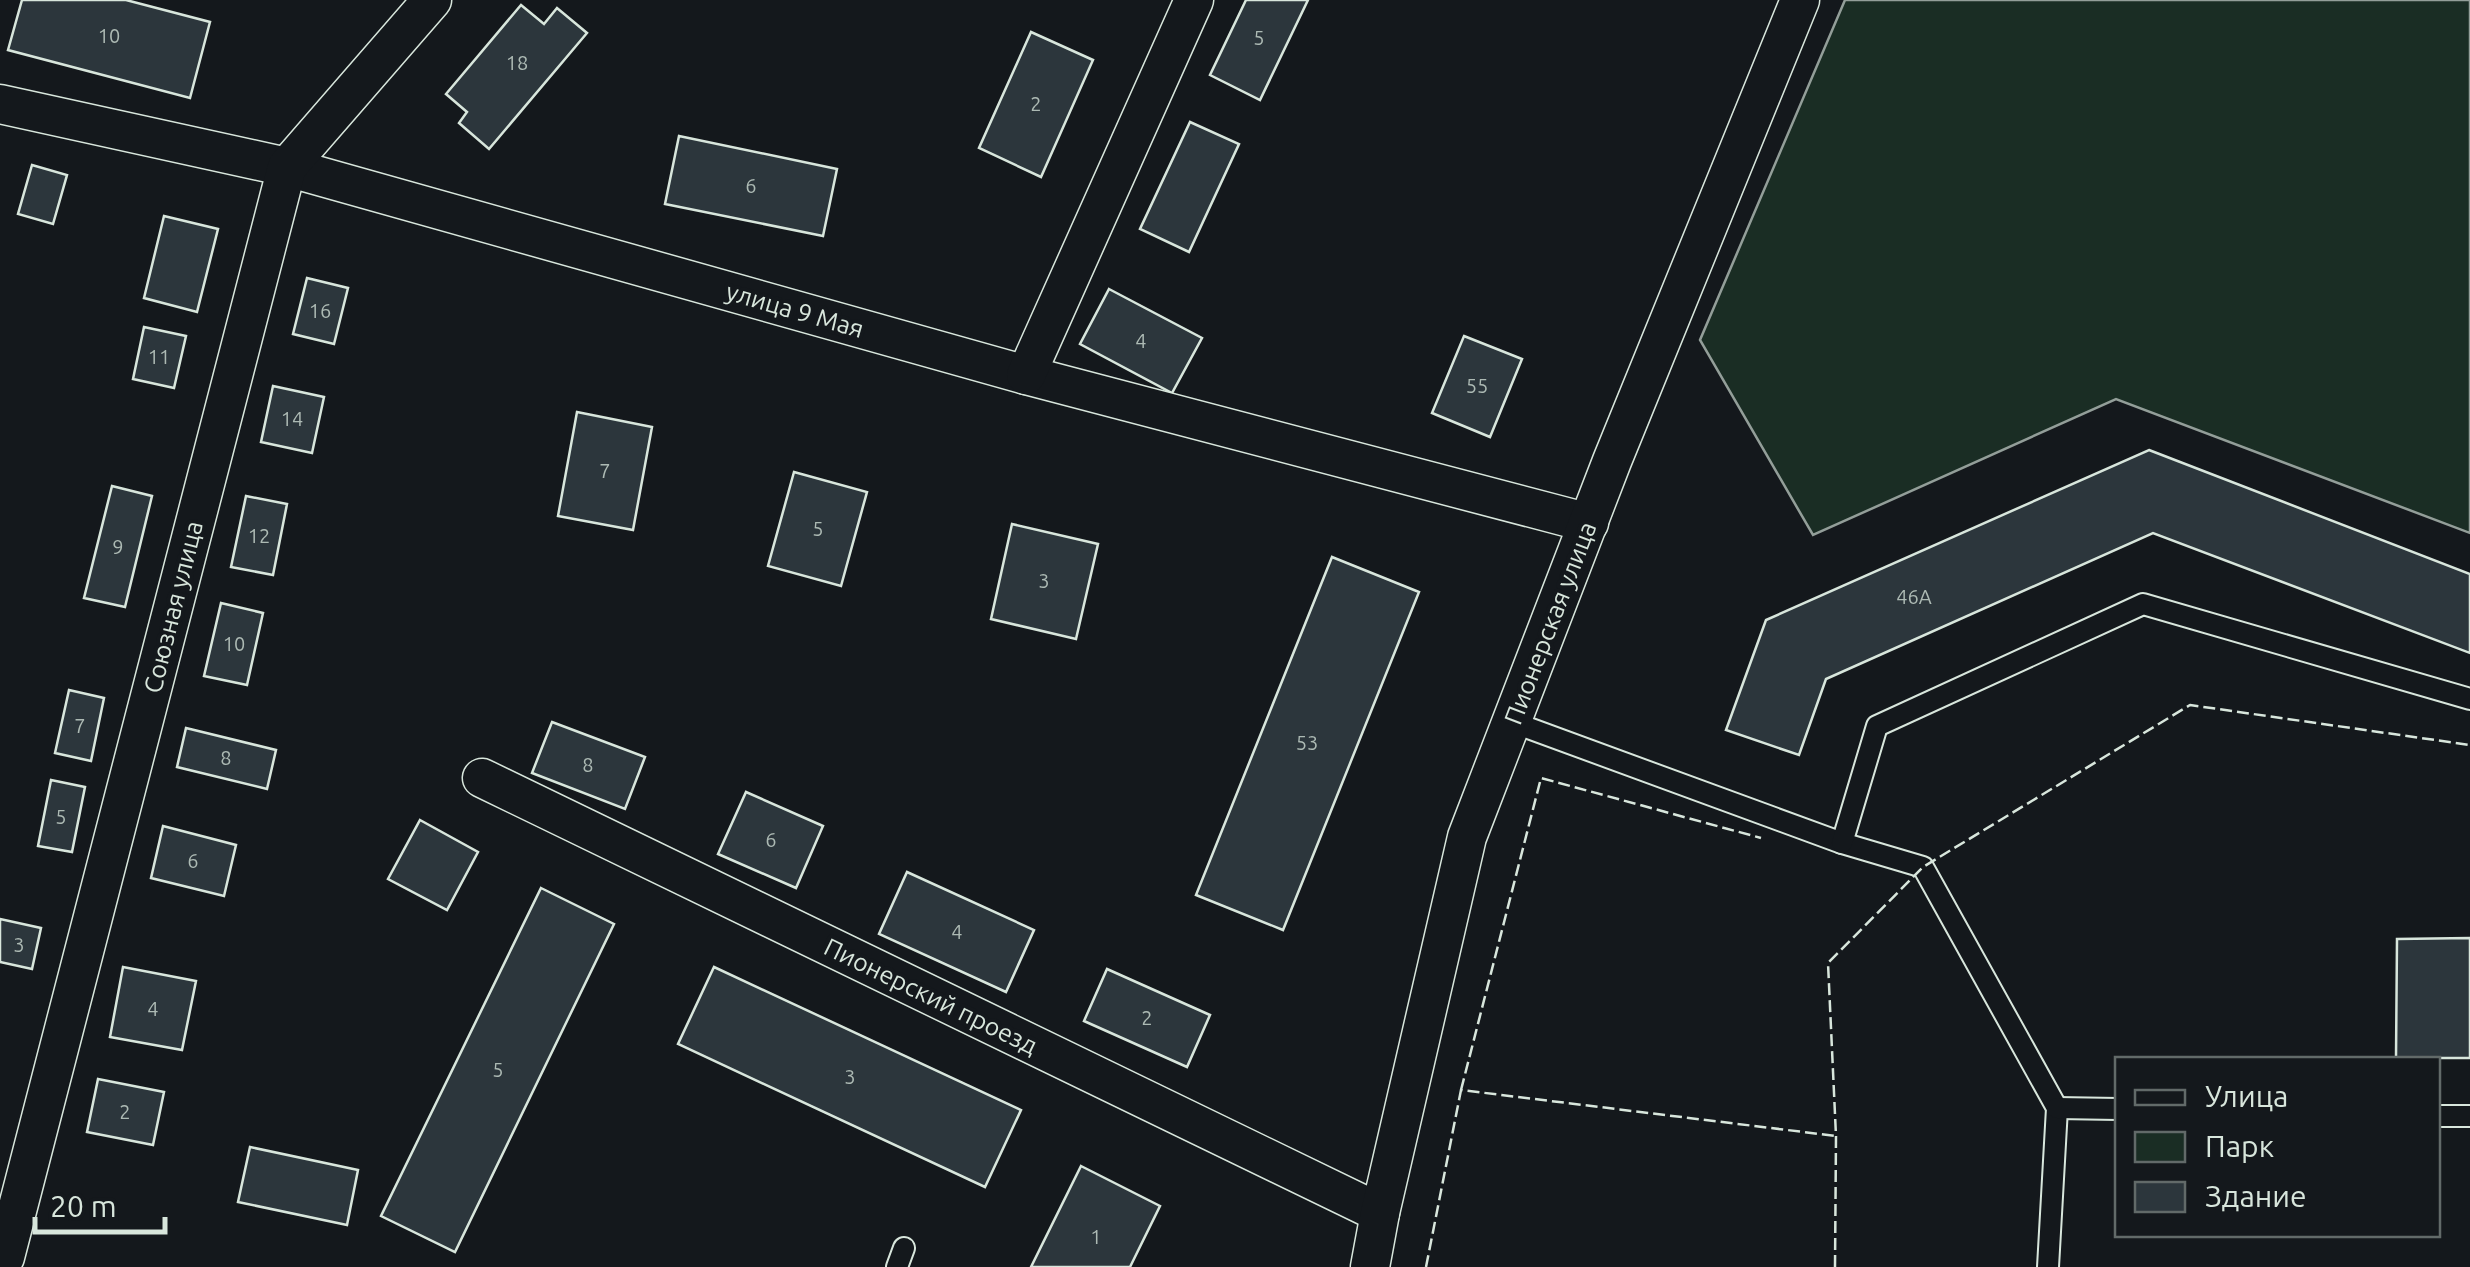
<svg xmlns="http://www.w3.org/2000/svg" width="2470" height="1267" font-family="Ubuntu,sans-serif">
	<rect width="100%" height="100%" fill="#14181c"/>
	<path fill="#1a2d24" stroke="#939e99" stroke-width="2.5" d="M1845,0H2470V533L2116,399L1813,535L1700,340Z"/>
	<g fill="#2c363c" stroke="#d8e6dc" stroke-width="2.5">
		<path d="M22,0H126L210,22L190,98L8,50Z"/>
		<path d="M1246,0H1308L1260,100L1210,75Z"/>
		<path d="M521,5L544,24L557,8L587,33L489,149L459,123L467,112L446,94Z"/>
		<path d="M1031,32L1093,60L1041,177L979,148Z"/>
		<path d="M1190,122L1239,144L1189,252L1140,229Z"/>
		<path d="M679,136L837,169L823,236L665,204Z"/>
		<path d="M32,165L67,175L53,224L18,214Z"/>
		<path d="M164,216L218,229L197,312L144,298Z"/>
		<path d="M307,278L348,288L334,344L293,334Z"/>
		<path d="M1109,289L1202,338L1172,393L1080,344Z"/>
		<path d="M144,327L186,336L174,388L133,379Z"/>
		<path d="M1464,336L1522,359L1490,437L1432,413Z"/>
		<path d="M273,386L324,397L312,453L261,442Z"/>
		<path d="M577,412L652,427L633,530L558,516Z"/>
		<path d="M2149,450L2470,574V653L2153,533L1826,679L1799,755L1726,730L1766,620Z"/>
		<path d="M794,472L867,492L841,586L768,566Z"/>
		<path d="M112,486L152,496L125,607L84,598Z"/>
		<path d="M246,496L287,504L273,575L231,567Z"/>
		<path d="M1012,524L1098,544L1076,639L991,619Z"/>
		<path d="M1332,557L1419,592L1283,930L1196,895Z"/>
		<path d="M221,603L263,613L247,685L204,676Z"/>
		<path d="M69,690L104,698L91,761L55,753Z"/>
		<path d="M552,722L645,757L625,809L532,773Z"/>
		<path d="M186,728L276,750L267,789L177,767Z"/>
		<path d="M51,780L85,787L72,852L38,846Z"/>
		<path d="M746,792L823,826L796,888L718,854Z"/>
		<path d="M420,820L478,852L447,910L388,879Z"/>
		<path d="M163,826L236,845L224,896L151,878Z"/>
		<path d="M907,872L1034,930L1006,992L879,934Z"/>
		<path d="M541,888L614,924L455,1252L381,1216Z"/>
		<path d="M0,919L41,928L32,969L0,962Z"/>
		<path d="M2470,938V1058H2396L2397,939Z"/>
		<path d="M123,967L196,981L182,1050L110,1037Z"/>
		<path d="M714,967L1021,1110L985,1187L678,1044Z"/>
		<path d="M1107,969L1210,1015L1187,1067L1084,1021Z"/>
		<path d="M98,1079L164,1092L153,1145L87,1132Z"/>
		<path d="M250,1147L358,1170L347,1225L238,1202Z"/>
		<path d="M1081,1166L1160,1206L1130,1267H1031Z"/>
	</g>
	<g fill="none" stroke-linecap="round" stroke-linejoin="round">
		<defs>
			<g id="lane">
				<path d="M1512,722L1842,843L1923,867L2057,1108L2048,1267"/>
				<path d="M1842,843L1877,726L2143,604L2470,699"/>
				<path d="M2057,1108L2118,1109"/>
				<path d="M2438,1116H2470"/>
				<path d="M897,1267L904,1248"/>
			</g>
			<g id="street">
				<path d="M0,104L287,167L1026,375L1589,523"/>
				<path d="M1026,375L1194,0"/>
				<path d="M482,778L1380,1213"/>
				<path d="M0,1257H5L287,167L432,0"/>
				<path d="M1370,1267L1380,1213L1467,837L1612,461L1800,0"/>
			</g>
		</defs>
		<use href="#lane" stroke="#d8e6dc" stroke-width="24"/>
		<use href="#street" stroke="#d8e6dc" stroke-width="41"/>
		<use href="#lane" stroke="#14181c" stroke-width="20"/>
		<use href="#street" stroke="#14181c" stroke-width="38"/>
		<g stroke="#d8e6dc" stroke-width="2.5" stroke-dasharray="12 5" stroke-linecap="butt">
			<path d="M1461,1090L1541,778L1761,838"/>
			<path d="M1426,1267L1461,1090L1836,1136"/>
			<path d="M1835,1267L1836,1136L1828,963L1923,867L2190,705L2470,745"/>
		</g>
	</g>
	<g text-anchor="middle" stroke-width="8" stroke-linejoin="round" paint-order="stroke">
		<g font-size="20" fill="#adbab4">
			<text x="109" y="43">10</text>
			<text x="1259" y="45">5</text>
			<text x="517" y="70">18</text>
			<text x="1036" y="111">2</text>
			<text x="751" y="193">6</text>
			<text x="320" y="318">16</text>
			<text x="1141" y="348">4</text>
			<text x="159" y="364">11</text>
			<text x="1477" y="393">55</text>
			<text x="292" y="426">14</text>
			<text x="605" y="478">7</text>
			<text x="818" y="536">5</text>
			<text x="259" y="543">12</text>
			<text x="118" y="554">9</text>
			<text x="1044" y="588">3</text>
			<text x="1914" y="604">46А</text>
			<text x="234" y="651">10</text>
			<text x="80" y="733">7</text>
			<text x="1307" y="750">53</text>
			<text x="226" y="765">8</text>
			<text x="588" y="772">8</text>
			<text x="61" y="824">5</text>
			<text x="771" y="847">6</text>
			<text x="193" y="868">6</text>
			<text x="957" y="939">4</text>
			<text x="19" y="952">3</text>
			<text x="153" y="1016">4</text>
			<text x="1147" y="1025">2</text>
			<text x="498" y="1077">5</text>
			<text x="850" y="1084">3</text>
			<text x="125" y="1119">2</text>
			<text x="1096" y="1244">1</text>
		</g>
		<g font-size="25" fill="#d8e6dc" stroke="#14181c">
			<text transform="translate(795 310) rotate(16)" y="9">улица 9 Мая</text>
			<text transform="translate(173 607) rotate(-76)" y="9">Союзная улица</text>
			<text transform="translate(1550 623) rotate(-69)" y="9">Пионерская улица</text>
			<text transform="translate(931 996) rotate(26)" y="9">Пионерский проезд</text>
		</g>
	</g>
	<rect x="2115" y="1057" width="325" height="180" fill="#14181c" stroke="#626a69" stroke-width="2.5"/>
	<rect x="2135" y="1090" width="50" height="15" fill="#14181c" stroke="#626a69" stroke-width="2.5"/>
	<text x="2205" y="1107" font-size="30" fill="#d8e6dc">Улица</text>
	<rect x="2135" y="1132" width="50" height="30" fill="#1a2d24" stroke="#626a69" stroke-width="2.5"/>
	<text x="2205" y="1157" font-size="30" fill="#d8e6dc">Парк</text>
	<rect x="2135" y="1182" width="50" height="30" fill="#2c363c" stroke="#626a69" stroke-width="2.5"/>
	<text x="2205" y="1207" font-size="30" fill="#d8e6dc">Здание</text>
	<path d="M35 1217v15h130v-15" fill="none" stroke="#d8e6dc" stroke-width="5"/>
	<text x="50" y="1217" font-size="30" fill="#d8e6dc" stroke="#14181c" stroke-width="8" paint-order="stroke">20 m</text>
</svg>
